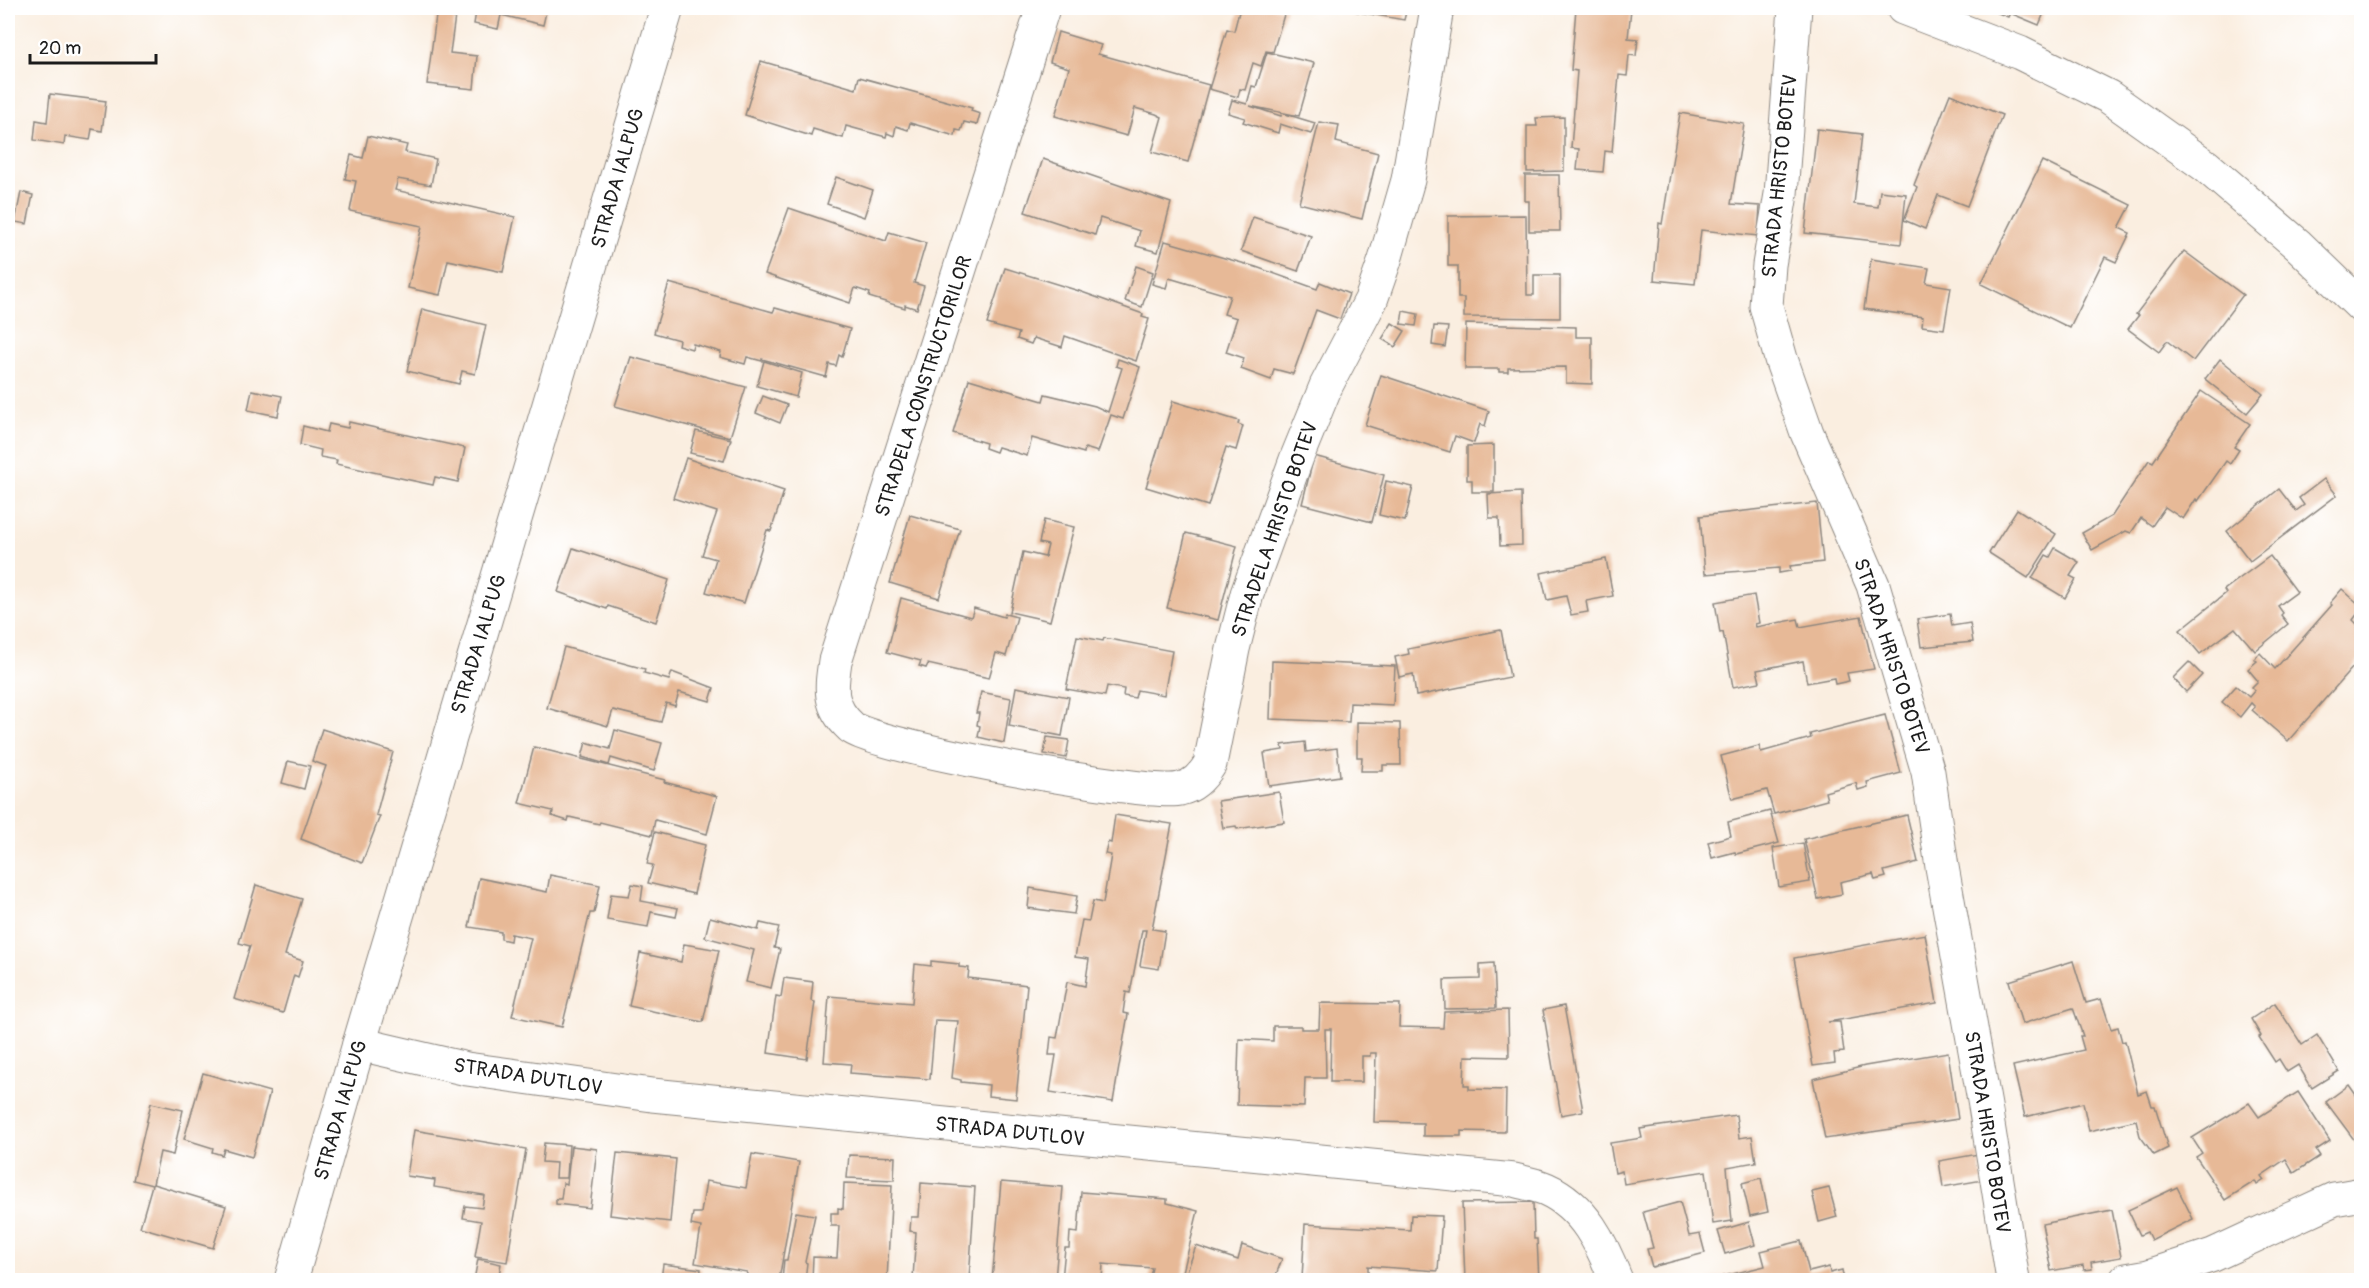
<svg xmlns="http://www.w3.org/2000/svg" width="2369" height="1288" font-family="Pangolin,sans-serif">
	<rect width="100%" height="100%" fill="#fff"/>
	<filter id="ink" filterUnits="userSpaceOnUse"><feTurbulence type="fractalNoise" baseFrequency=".0167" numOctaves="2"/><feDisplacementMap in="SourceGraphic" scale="12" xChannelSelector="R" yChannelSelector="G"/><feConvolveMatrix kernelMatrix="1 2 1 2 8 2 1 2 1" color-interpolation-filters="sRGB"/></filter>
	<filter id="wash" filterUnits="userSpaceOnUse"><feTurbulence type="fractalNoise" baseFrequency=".008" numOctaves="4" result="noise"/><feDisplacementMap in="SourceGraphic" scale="24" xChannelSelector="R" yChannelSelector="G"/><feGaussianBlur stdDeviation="1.35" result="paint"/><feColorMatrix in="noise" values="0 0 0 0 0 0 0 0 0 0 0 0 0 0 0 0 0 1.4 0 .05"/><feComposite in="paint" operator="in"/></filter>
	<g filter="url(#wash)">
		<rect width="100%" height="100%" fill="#faeee0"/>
		<g id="blocks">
			<g fill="#e7b997">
				<path d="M437,8H547L543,25L501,15L498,29L474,24L476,12L456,9L450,53L477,56L474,89L427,84Z"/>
				<path d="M1240,8H1286L1273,52L1266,51L1261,66L1253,63L1245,90L1240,89L1238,97L1209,89L1227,29L1234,31Z"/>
				<path d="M1336,8H1407L1404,20Z"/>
				<path d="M1576,8L1631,9L1628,38L1638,39L1636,56L1629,55L1627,76L1619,75L1612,152L1605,151L1603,172L1577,170L1579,149L1571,148L1577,71L1571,70Z"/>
				<path d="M1992,8H2046L2039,25L2010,13L2008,17L1991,10Z"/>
				<path d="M1058,32L1101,45L1098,54L1209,85L1188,162L1152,152L1162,117L1156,114L1135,108L1127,136L1055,116L1069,68L1050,62Z"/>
				<path d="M1267,52L1314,63L1299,116L1250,106L1281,116L1282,113L1315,123L1311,134L1280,124L1278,133L1243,122L1245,118L1228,113L1232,100L1247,104L1252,86L1256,87Z"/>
				<path d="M761,61L856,89L859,77L972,108L971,111L980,114L977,125L964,122L961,131L956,130L955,136L910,123L908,130L896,126L894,136L887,133L886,137L846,126L843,138L813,129L811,136L745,115Z"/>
				<path d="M50,94L106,101L102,131L92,129L90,140L65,136L64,145L34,140L36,120L47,122Z"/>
				<path d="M1950,94L2002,115L1967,206L1938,195L1925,229L1904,220L1917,187L1914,185Z"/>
				<path d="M1680,113L1744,124L1731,204L1760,206L1758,236L1701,230L1695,284L1654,280L1659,223L1662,224Z"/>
				<path d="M1564,117V171L1527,172V126H1537L1536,118Z"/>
				<path d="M1319,122L1339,125L1336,142L1378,153L1362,219L1299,203Z"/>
				<path d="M1817,129L1862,134L1854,204L1878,207L1880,191L1906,194L1901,244L1805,233Z"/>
				<path d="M368,136L407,145L405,152L436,159L431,185L398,179L395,190L515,217L503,272L448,260L440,295L408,288L422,226L350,211L356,181L345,179L351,155L363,158Z"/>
				<path d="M1043,159L1171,203L1158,252L1136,246L1140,231L1100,218L1095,235L1025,212Z"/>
				<path d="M2042,161L2131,205L2119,228L2130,233L2116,262L2105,257L2070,328L1981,284Z"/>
				<path d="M1525,175H1559L1560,231H1529V201H1525Z"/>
				<path d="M836,177L873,190L864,217L827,204Z"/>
				<path d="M21,192L33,195L27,224L15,222Z"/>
				<path d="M789,208L886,241L889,232L926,243L914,283L924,286L917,309L905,305V308L869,297L870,293L855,288L850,303L765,274Z"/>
				<path d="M1526,215L1527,295H1534V275H1560V318L1464,317V298H1458V266H1448V216Z"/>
				<path d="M1253,217L1311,236L1298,271L1241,251Z"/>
				<path d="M1165,241L1256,267L1317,289L1320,282L1349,294L1340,319L1316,310L1293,374L1274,369L1271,380L1241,369L1244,358L1226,352L1237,318L1224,314L1230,296L1169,278L1166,288L1152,284Z"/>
				<path d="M2184,251L2243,295L2193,361L2167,341L2159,352L2128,329L2139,315L2136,314Z"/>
				<path d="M1871,259L1929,268L1926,283L1951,287L1944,329L1922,326L1923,317L1864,309Z"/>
				<path d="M1136,266L1153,272L1142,307L1125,301Z"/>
				<path d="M1005,268L1079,291L1143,314L1142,317L1149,319L1136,361L1065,336L1062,347L1034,338L1031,344L1017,339L1019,333L987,324Z"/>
				<path d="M669,283L773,312L775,308L850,329L842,357L839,355L836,366L829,364L826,377L762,359V361L747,357L745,364L720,357L721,352L693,344L692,349L678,345L679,340L654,333Z"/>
				<path d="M422,309L486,325L475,374L462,371L459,384L407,371Z"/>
				<path d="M1403,311L1418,314L1416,326L1401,324Z"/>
				<path d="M1392,323L1405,331L1395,347L1382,339Z"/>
				<path d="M1466,324L1576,327V337H1592V384L1566,383V367L1508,368V372H1499V369H1465Z"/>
				<path d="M1434,326L1448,327L1445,347L1432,345Z"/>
				<path d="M631,357L746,387L730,437L615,406Z"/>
				<path d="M1118,359L1140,367L1123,419L1111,415L1098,452L1085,448L1084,453L1032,438L1027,456L998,447L996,452L985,448L986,443L953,433L969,379L1043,401L1045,394L1095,406L1108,412L1122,368L1116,366Z"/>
				<path d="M2220,359L2263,394L2247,413L2205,379Z"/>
				<path d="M764,361L802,373L796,397L757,386Z"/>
				<path d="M1381,375L1489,411L1485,426L1480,424L1474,443L1455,436L1450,452L1365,425Z"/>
				<path d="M252,390L282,396L278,416L248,410Z"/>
				<path d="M2201,391L2250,424L2234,447L2239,450L2230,464L2226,461L2198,501L2196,499L2183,519L2165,507L2152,526L2141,518L2131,533L2126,531L2092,550L2082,533L2112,516L2149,460L2153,462Z"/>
				<path d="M763,396L787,405L780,423L756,413Z"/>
				<path d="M1173,401L1239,421L1238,424L1243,426L1236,450L1226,447L1208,506L1146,487Z"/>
				<path d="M349,422L465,448L458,482L435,477L433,485L336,464L337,460L320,457L321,450L300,445L303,426L327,432L329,424L348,428Z"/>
				<path d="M696,431L731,439L724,461L690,453Z"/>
				<path d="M1494,445V492H1472V480H1467V446Z"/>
				<path d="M1314,456L1384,475L1372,522L1302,504Z"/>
				<path d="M686,458L784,491L771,531L767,530L744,603L706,592L716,559L702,555L717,512L673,498Z"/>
				<path d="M2324,479L2337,495L2250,561L2227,531L2279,489L2296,511L2304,505L2299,498Z"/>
				<path d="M1386,481L1413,487L1405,521L1379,515Z"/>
				<path d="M1521,492L1522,545L1500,546L1499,518H1489L1488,494Z"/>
				<path d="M1817,503L1823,562L1790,566L1791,571L1779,573V568L1705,574L1700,516Z"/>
				<path d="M2017,509L2056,534L2028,578L1989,553Z"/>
				<path d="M910,515L960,529L939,598L890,583Z"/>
				<path d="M1044,520L1074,527L1050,621L1010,612L1023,552L1045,557L1048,545L1039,543Z"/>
				<path d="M1186,533L1237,546L1218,620L1167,608Z"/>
				<path d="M573,548L669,580L656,622L608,606L607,609L558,592Z"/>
				<path d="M2055,548L2079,562L2070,576L2076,579L2065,598L2032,578L2046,555L2050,557Z"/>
				<path d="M2270,556L2297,592L2278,606L2283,613L2281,615L2288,624L2255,651L2235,628L2200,654L2180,630L2226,593L2224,590Z"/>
				<path d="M1606,559L1613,596L1586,601L1588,612L1571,615L1566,596L1547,600L1541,573Z"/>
				<path d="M2342,589L2361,606V609L2353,620L2361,628V658L2288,741L2252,710L2255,707L2251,703L2240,717L2222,702L2236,686L2249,697L2255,690L2252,687L2258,681L2248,669L2257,661L2254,659L2260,653L2275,669L2332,605L2330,603Z"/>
				<path d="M1754,595L1759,623L1755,624L1756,627L1798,619L1800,627L1861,616L1874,669L1847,673L1849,681L1835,684L1834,678L1807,683L1803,661L1757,670L1760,682L1733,687L1723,632L1720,633L1715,602Z"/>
				<path d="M901,598L971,617L974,608L1004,617L1005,614L1017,617L1006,656L996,653L989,678L928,664L926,668L919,666L921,661L887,652Z"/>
				<path d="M1950,614L1952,626L1970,623L1973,642L1921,647L1917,619Z"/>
				<path d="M1501,630L1510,677L1416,696L1413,674L1399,677L1395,657L1409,654L1408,649Z"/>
				<path d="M1077,636L1103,641L1104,638L1172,651L1164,695L1137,690L1135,698L1123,696L1124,689L1107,686L1105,696L1066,689Z"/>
				<path d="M564,647L645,669L644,673L669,680L672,672L714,688L710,701L679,692L675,706L666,703L661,722L613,710L608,726L547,708Z"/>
				<path d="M1272,661L1395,666L1393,705L1350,703L1349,722L1270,719Z"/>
				<path d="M2189,662L2202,675L2186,692L2173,678Z"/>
				<path d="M1016,687L1069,697L1062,736L1009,726Z"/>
				<path d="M981,692L1011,698L1004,743L978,737L980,726L977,725L979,713H976Z"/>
				<path d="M1885,715L1901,773L1867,782L1868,787L1858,790L1856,783L1825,792L1827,800L1774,814L1767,790L1732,799L1721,756L1759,746L1761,752L1811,738L1810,734Z"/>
				<path d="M1357,722L1400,723L1401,765H1383V771H1361L1362,757H1357Z"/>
				<path d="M322,729L393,752L376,815L380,816L362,863L301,839L326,766L312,761Z"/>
				<path d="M615,730L662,743L654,771L611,758L609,765L582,757L586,742L610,749Z"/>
				<path d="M1047,737L1069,740L1066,758L1044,754Z"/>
				<path d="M1305,742L1306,752L1337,748L1340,776L1269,786L1264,753L1283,750L1282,745Z"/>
				<path d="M534,747L665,780L664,782L717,796L707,834L655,820L652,835L600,822L599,824L569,817L568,821L552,816L553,811L519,803Z"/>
				<path d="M288,761L310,766L304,789L282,783Z"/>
				<path d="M1279,792L1284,822L1237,829L1236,826L1223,828L1218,801Z"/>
				<path d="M1770,811L1779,843L1736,854L1735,852L1712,858L1708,842L1731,836L1728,822Z"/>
				<path d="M1115,815L1172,824L1152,929L1165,931L1159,969L1140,966L1146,930H1142L1130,993L1126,992L1123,1013L1128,1014L1113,1102L1050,1092L1056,1055H1049L1051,1037L1057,1038L1067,982L1085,986L1089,959L1075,957L1082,920L1089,921L1093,901L1103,903L1111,855L1105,854L1108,842L1111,843Z"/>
				<path d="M1907,815L1918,862L1884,871L1886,877L1875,880L1873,874L1840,882L1842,894L1818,899L1804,839Z"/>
				<path d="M655,832L705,845L694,894L648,883L653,865L647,864Z"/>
				<path d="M1803,843L1810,882L1779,887L1773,848Z"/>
				<path d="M550,875L600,885L594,913H590L562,1027L512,1016L531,938L511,934L510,941L501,939V932L469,927L479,878L547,892Z"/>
				<path d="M632,884L643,886L641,901L678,908L676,917L651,912L648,927L607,920L611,894L629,896Z"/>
				<path d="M256,885L302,899L285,955L303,961L298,977L294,975L283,1013L234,999L250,946L239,943Z"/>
				<path d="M1030,888L1077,896L1074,914L1028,908Z"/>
				<path d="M710,917L758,930L760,923L779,927L774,948L780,949L771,988L746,982L754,950L705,937Z"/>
				<path d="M1925,934L1937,1003L1828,1022H1840L1844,1052L1834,1053L1835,1063L1813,1066L1794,958Z"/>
				<path d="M684,944L719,950L703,1022L629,1006L640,953L681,962Z"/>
				<path d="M931,961L959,964V967L969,968L968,978L1027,985L1016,1099L988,1096L989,1085L961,1082V1080L952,1078L958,1021L935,1020L930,1079L850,1073L851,1064L824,1062L829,996L912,1003L915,964L931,966Z"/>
				<path d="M2073,961L2086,1003L2101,999L2111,1029L2118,1027L2122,1042L2125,1041L2138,1094L2147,1091L2152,1106H2155L2168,1148L2154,1155L2140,1136L2136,1120L2089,1131L2083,1103L2025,1117L2013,1066L2084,1050L2080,1036H2083L2073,1008L2022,1024L2009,981Z"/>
				<path d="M1494,963L1496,1008L1445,1009L1444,980L1480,979V964Z"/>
				<path d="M784,978L813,982L811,1001L815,1002L807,1059L768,1053L776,996L781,997Z"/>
				<path d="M1320,1003L1400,1004L1399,1027L1443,1028L1444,1012L1508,1010L1509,1057L1465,1056L1464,1085H1469V1089L1506,1090L1505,1132L1461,1131V1136H1423V1123L1374,1122L1376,1053H1370V1056H1362V1082H1330L1331,1029H1325L1326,1078H1305L1304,1107L1237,1105L1239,1039L1273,1041V1026H1301V1029H1319Z"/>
				<path d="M2275,1003L2302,1045L2317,1035L2339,1071L2312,1088L2298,1065L2287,1072L2279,1059L2275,1062L2259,1037L2261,1036L2251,1019Z"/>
				<path d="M1564,1006L1583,1111L1561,1115L1543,1010Z"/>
				<path d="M1948,1052L1958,1119L1825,1139L1813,1079L1865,1066Z"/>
				<path d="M203,1073L270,1092L252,1157L224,1149L222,1155L212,1152L213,1148L184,1139Z"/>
				<path d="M2349,1085L2361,1102V1149L2326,1102Z"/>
				<path d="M2298,1092L2330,1141L2316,1150L2320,1156L2294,1173L2286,1159L2261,1176L2264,1180L2257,1185L2255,1181L2225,1200L2196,1157L2202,1153L2192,1138L2249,1103L2259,1117Z"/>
				<path d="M151,1103L183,1110L173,1155L160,1152L153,1184L226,1206L213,1248L140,1227L152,1185L133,1180Z"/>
				<path d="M1736,1115L1739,1138L1752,1136L1756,1162L1727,1167L1732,1221L1713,1224L1706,1171L1624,1184L1622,1171L1615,1173L1610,1143L1642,1138L1640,1129Z"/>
				<path d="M414,1130L526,1149L507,1262L475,1257L481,1221L463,1218L465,1206L482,1208L484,1195L434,1187L435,1180L407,1176Z"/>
				<path d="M544,1143L569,1145L567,1178H555L556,1163L542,1162Z"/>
				<path d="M571,1146L597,1149L590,1208L556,1204V1199H561L563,1183L567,1184Z"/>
				<path d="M617,1153L676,1159L670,1222L610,1215Z"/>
				<path d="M752,1154L799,1162L779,1280H746L747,1272L695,1263L701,1227L691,1225L693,1213H701L706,1181L746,1188Z"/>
				<path d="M1978,1154L1983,1180L1943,1187L1939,1161Z"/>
				<path d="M849,1155L895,1157L894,1180L847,1178Z"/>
				<path d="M1761,1178L1768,1212L1750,1216L1742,1183Z"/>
				<path d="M1001,1182L1063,1187L1055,1280H992Z"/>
				<path d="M844,1183L892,1185L887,1280H812L813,1257L837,1258L839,1226H831V1213H838V1208L843,1209Z"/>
				<path d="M921,1183L975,1187L969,1280H918V1278H913L916,1232L910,1231L911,1217H919Z"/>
				<path d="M2177,1187L2193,1219L2151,1240L2147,1232L2140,1235L2128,1210Z"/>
				<path d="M1829,1188L1837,1217L1819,1222L1812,1192Z"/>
				<path d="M1081,1192L1167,1199V1203L1198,1211L1181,1280H1149L1152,1268L1103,1264L1102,1280H1062L1065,1248H1069L1070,1232L1078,1233Z"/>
				<path d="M1533,1202L1534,1239H1537L1539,1280H1465L1462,1203Z"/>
				<path d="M1680,1202L1689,1236L1700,1234L1705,1253L1652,1267L1647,1249L1653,1248L1643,1212Z"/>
				<path d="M2112,1210L2121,1257L2091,1262L2092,1269L2084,1270L2083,1265L2051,1271L2042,1224Z"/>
				<path d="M796,1212L815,1215L805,1262L807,1263L805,1280H782L784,1260H787Z"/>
				<path d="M1411,1215L1442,1216L1438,1271L1368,1266V1278H1361V1280L1302,1279L1305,1224L1410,1230Z"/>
				<path d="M1749,1222L1755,1245L1725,1254L1718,1231Z"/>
				<path d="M1801,1241L1809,1272L1829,1267L1830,1273L1842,1270L1844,1280H1708L1765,1266L1761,1251Z"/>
				<path d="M1242,1245L1282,1259L1274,1280H1184L1196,1246L1238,1260Z"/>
				<path d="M478,1259L501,1264L498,1280H474Z"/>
				<path d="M663,1264L701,1269L700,1280H661Z"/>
			</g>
		</g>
	</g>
	<g filter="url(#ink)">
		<use href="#blocks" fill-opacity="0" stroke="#8b857e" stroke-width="1.5"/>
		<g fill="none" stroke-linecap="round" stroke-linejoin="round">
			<defs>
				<g id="street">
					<path d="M1043,8L835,661C831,688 828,706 851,727C871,746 1150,797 1180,789C1194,786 1203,776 1210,764L1233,649L1247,594L1297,457L1326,386L1371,300L1385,260L1408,180L1437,8"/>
					<path d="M1795,8L1781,194L1769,265L1766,306L1781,359L1807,433L1873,585L1928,772L1942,867L1985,1106L2013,1280"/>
					<path d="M1903,8L2020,53L2109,97L2206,166L2298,245L2362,307"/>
					<path d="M359,1044L467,1069L652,1095L1514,1180C1525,1183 1537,1185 1546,1189C1584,1206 1602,1244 1616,1280"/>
					<path d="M2126,1280L2149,1276L2213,1255L2334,1199L2362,1194"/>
				</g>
				<path id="secondary" d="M291,1280L359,1044L667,8"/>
			</defs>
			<use href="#street" stroke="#8b857e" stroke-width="35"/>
			<use href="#secondary" stroke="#8b857e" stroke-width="35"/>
			<use href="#street" stroke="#fff" stroke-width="33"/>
			<use href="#secondary" stroke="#fff" stroke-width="33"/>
		</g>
	</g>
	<g text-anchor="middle" stroke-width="6" stroke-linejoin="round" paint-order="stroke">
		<g font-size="20" fill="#1c1c1c" stroke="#fff">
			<text transform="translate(1779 176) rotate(-84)" y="7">STRADA HRISTO BOTEV</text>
			<text transform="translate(617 178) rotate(-74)" y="7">STRADA IALPUG</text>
			<text transform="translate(923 386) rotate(-72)" y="7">STRADELA CONSTRUCTORILOR</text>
			<text transform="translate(1274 529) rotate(-71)" y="7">STRADELA HRISTO BOTEV</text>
			<text transform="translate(478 644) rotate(-73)" y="7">STRADA IALPUG</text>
			<text transform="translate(1892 656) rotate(72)" y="7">STRADA HRISTO BOTEV</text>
			<text transform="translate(528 1076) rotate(9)" y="7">STRADA DUTLOV</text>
			<text transform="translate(340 1110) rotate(-74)" y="7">STRADA IALPUG</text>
			<text transform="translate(1010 1131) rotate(6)" y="7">STRADA DUTLOV</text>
			<text transform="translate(1988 1132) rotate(81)" y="7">STRADA HRISTO BOTEV</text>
		</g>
	</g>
	<rect width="2369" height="1288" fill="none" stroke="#fff" stroke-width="30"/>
	<path d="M30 54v9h126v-9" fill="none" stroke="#1c1c1c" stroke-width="3"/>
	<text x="39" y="54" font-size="18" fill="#1c1c1c" stroke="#ffffff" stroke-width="4.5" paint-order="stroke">20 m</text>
</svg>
